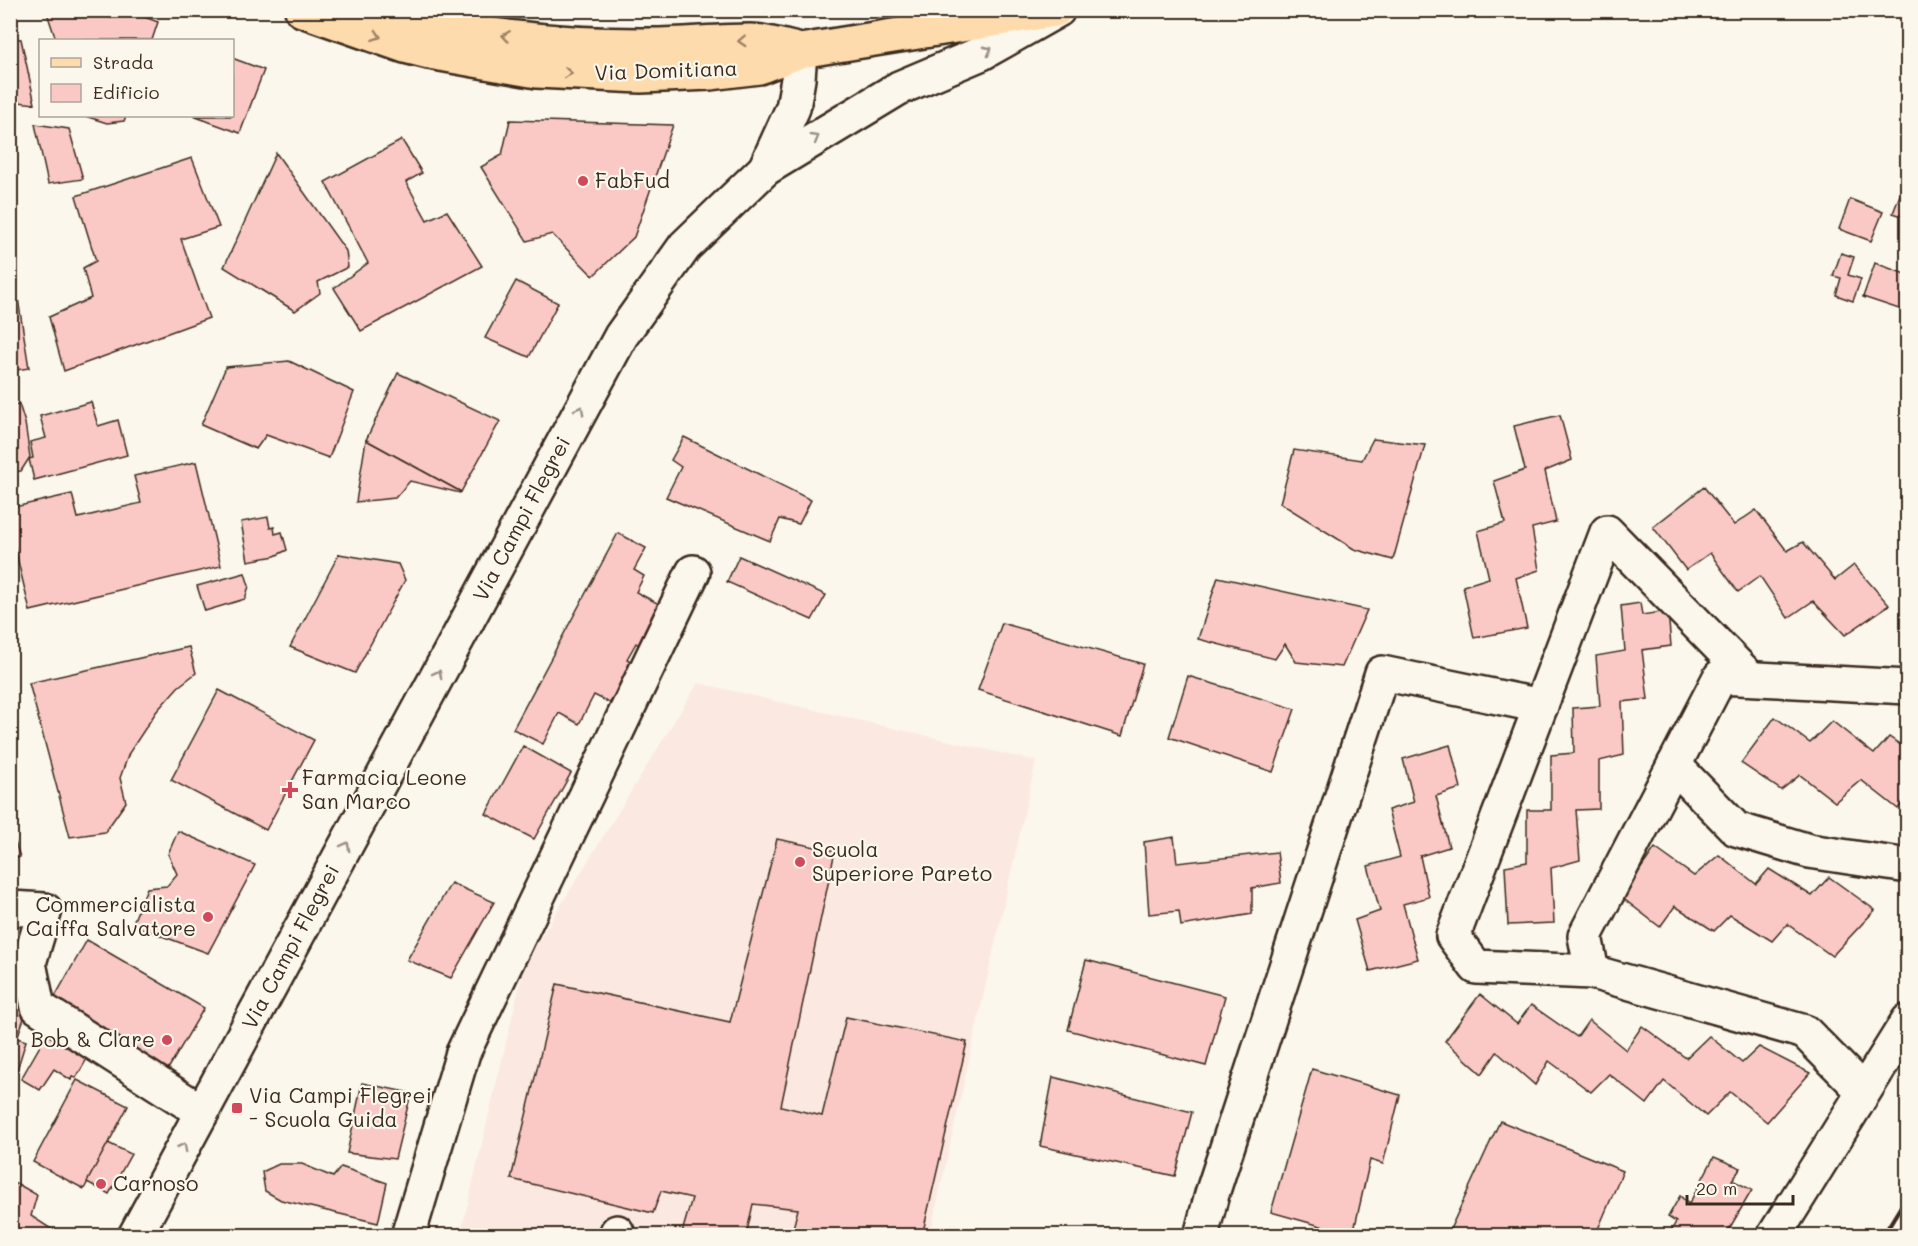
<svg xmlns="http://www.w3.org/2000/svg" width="1918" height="1246" font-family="Mali,sans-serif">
	<rect width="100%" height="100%" fill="#fbf7ec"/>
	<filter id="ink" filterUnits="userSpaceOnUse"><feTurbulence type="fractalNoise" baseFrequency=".0167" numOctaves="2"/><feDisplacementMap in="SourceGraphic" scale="12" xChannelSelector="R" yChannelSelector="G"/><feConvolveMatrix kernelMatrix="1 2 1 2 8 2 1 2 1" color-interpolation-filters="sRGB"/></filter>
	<g filter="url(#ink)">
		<path fill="#fbe9e1" d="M698,683L1036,761L930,1235L460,1236L525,963Z"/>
		<g fill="#fac9c6" stroke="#3b2a1e" stroke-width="1.5">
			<path d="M46,10H101L100,14L111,18L114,10H126L158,22L152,40H56Z"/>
			<path d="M10,38L21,39L35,104L10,101Z"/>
			<path d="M232,58L264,70L240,133L193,116H232Z"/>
			<path d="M85,116H126L124,121L107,123Z"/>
			<path d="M510,120L673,125L634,237L593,276L552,234L527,241L481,167L502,155Z"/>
			<path d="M35,124L69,129L83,179L48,184Z"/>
			<path d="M402,140L422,173L406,182L427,220L447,211L482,266L361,331L334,288L368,263L325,182Z"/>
			<path d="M276,153L346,251L348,267L318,282L320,293L295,311L224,267Z"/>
			<path d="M192,158L219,227L181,239L209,318L64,371L49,317L91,298L83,268L96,261L76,196Z"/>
			<path d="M1900,195L1908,197V218L1893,213Z"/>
			<path d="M1850,199L1883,212L1871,241L1839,229Z"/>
			<path d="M10,248L29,368L10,371Z"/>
			<path d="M1841,253L1854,257L1848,275L1861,279L1853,301L1836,295L1841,278L1833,276Z"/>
			<path d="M1875,263L1908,275V312L1863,297Z"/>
			<path d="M516,281L558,303L529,357L485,338Z"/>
			<path d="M289,361L354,392L329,458L266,435L256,449L201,425L226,367Z"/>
			<path d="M398,373L500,421L461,492L366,440Z"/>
			<path d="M91,402L98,426L118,420L127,455L34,480L29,459L33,458L30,442L46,438L40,416Z"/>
			<path d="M19,404L25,423L30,457L21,471L10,472V405Z"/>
			<path d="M1560,415L1572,460L1545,471L1556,522L1532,528L1539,570L1516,578L1527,628L1474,638L1463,586L1489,578L1478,531L1505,523L1494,481L1525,470L1514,426Z"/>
			<path d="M684,437L811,500L799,524L780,519L770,541L666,497L681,467L671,460Z"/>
			<path d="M1373,439L1425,445L1393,560L1354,549L1280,503L1294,450L1362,460Z"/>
			<path d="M366,440L461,492L460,493L410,481L395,498L356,502Z"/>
			<path d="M196,462L221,566L30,611L10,528V508L72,494L78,518L141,503L134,476Z"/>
			<path d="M1704,487L1734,525L1756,510L1787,551L1803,542L1835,580L1854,565L1889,605L1845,635L1813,601L1788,618L1760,576L1738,592L1710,553L1686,570L1653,527Z"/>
			<path d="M268,517L270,528L274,527L275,534L282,532L287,550L275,556L248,561L241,522Z"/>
			<path d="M618,533L646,548L634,570L644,576L636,592L661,605L640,646L636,643L627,659L632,662L610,703L594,695L579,724L559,713L543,744L513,729Z"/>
			<path d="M339,554L398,564L405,580L355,673L290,647Z"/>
			<path d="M739,556L826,595L812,620L727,582Z"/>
			<path d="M245,573L249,586L245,599L205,611L197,586Z"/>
			<path d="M1218,577L1367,610L1342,667L1296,662L1285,644L1275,659L1198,639Z"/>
			<path d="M1640,603L1642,615L1668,611L1671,646L1642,650L1648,699L1622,702L1624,755L1599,761V809L1576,810L1580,860L1551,868L1554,923L1508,925L1505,866L1527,862V810H1551V755L1574,753L1573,708L1600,706L1596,656L1625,651L1621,606Z"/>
			<path d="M1002,623L1143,664L1122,736L978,690Z"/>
			<path d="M189,647L196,673L178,687L156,712L129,753L120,778L126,802L105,832L70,837L29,683Z"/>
			<path d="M1188,676L1295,709L1273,772L1169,737Z"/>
			<path d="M219,690L314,740L266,830L171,780Z"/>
			<path d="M1775,717L1810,743L1832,721L1874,754L1889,737L1908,750V795L1898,809L1861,780L1835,802L1800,775L1781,790L1741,763Z"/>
			<path d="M1450,745L1461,788L1436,796L1449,847L1420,856L1429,897L1403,904L1418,959L1370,971L1355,920L1380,911L1368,866L1400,857L1388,810L1414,802L1403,759Z"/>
			<path d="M523,746L571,773L534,839L486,814Z"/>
			<path d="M10,828L20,857L10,860Z"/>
			<path d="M178,831L255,865L208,953L132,925L147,888L167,886L177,874L168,854Z"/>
			<path d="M1174,837L1177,863L1277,852L1281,883L1252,888V914L1181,926L1179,911L1149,914L1144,842Z"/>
			<path d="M777,839L835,851L781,1106L822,1116L846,1017L967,1042L922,1236H791L798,1209L753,1204L746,1236H681L692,1198L661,1191L653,1213L511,1179L557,984L730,1022Z"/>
			<path d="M1655,848L1694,876L1719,855L1756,884L1769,869L1812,896L1829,877L1875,910L1832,956L1787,924L1772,941L1730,915L1714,931L1675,906L1660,927L1621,897Z"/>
			<path d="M451,883L494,902L451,978L407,960Z"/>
			<path d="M87,940L204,1008L164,1076L48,1009Z"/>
			<path d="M1086,960L1225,996L1206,1066L1068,1030Z"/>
			<path d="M10,991L15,992L13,1005L27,1010L17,1038L26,1041L16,1073L10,1072Z"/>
			<path d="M1480,994L1517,1024L1531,1005L1577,1037L1589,1020L1626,1050L1642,1026L1686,1058L1709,1036L1742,1063L1759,1047L1810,1073L1767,1122L1730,1092L1706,1116L1664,1081L1647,1104L1609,1074L1591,1092L1549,1061L1535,1085L1497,1052L1482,1074L1445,1041Z"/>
			<path d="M48,1032L88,1057L76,1078L72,1077L71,1080L54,1069L40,1090L21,1079Z"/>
			<path d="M1312,1069L1400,1095L1383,1164L1370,1160L1353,1235L1271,1212Z"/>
			<path d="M1053,1077L1192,1112L1175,1176L1040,1146Z"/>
			<path d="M77,1080L128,1106L84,1189L33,1162Z"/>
			<path d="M362,1083L411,1093L395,1159L347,1153Z"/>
			<path d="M1500,1121L1623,1171L1595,1236H1447Z"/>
			<path d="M108,1143L131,1154L109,1194L87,1182Z"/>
			<path d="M1714,1157L1741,1168L1732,1180L1752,1190L1725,1236H1668L1676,1222L1668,1217L1680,1196L1689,1204Z"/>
			<path d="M279,1164H302L333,1177L341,1167L387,1183L378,1223L281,1200L265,1191L262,1172Z"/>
			<path d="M16,1183L37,1195L31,1216L56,1232L54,1236H10V1191Z"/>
		</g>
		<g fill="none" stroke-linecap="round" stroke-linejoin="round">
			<defs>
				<g id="minor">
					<path d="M765,169L899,88L982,53L1058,10"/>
					<path d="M1674,765L1736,829L1809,851L1908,866"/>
					<path d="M10,908L45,910L29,963L38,1007L202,1112"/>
					<path d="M1592,972L1476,967L1453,936L1607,532L1750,678"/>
					<path d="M1863,1091L1805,1032L1592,972L1585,936L1720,677L1908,687"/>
					<path d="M135,1236L621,336L685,246L765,169L793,108L798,79L800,51"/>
					<path d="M408,1236L463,1053L693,572"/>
					<path d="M616,1236L617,1232"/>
					<path d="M1201,1236L1212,1194L1382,673L1541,706"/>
					<path d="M1774,1236L1908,1021"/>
				</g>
				<g id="major">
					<path d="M302,10L405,46L429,52L537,71L641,76L710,73L759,67L800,51L1055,10"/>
					<path d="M388,10C464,37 561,45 641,45C677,46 714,41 750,41C766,41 784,47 800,51"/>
				</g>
			</defs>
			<use href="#minor" stroke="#3b2a1e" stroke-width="38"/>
			<use href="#major" stroke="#3b2a1e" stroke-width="38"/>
			<use href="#minor" stroke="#fbf7ec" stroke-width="33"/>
			<use href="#major" stroke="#fedbac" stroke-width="33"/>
			<path stroke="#3b2a1e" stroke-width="4.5" d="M1883,1236L1908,1195"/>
		</g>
		<defs><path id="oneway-chevron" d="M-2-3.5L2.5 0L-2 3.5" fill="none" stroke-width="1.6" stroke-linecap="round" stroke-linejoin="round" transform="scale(1.5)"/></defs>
		<g stroke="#9c8265">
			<use href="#oneway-chevron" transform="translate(377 36) rotate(19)"/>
			<use href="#oneway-chevron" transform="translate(506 36) rotate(-172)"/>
			<use href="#oneway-chevron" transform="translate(742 41) rotate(177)"/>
			<use href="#oneway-chevron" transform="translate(568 73) rotate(4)"/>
		</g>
		<g stroke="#9b9085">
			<use href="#oneway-chevron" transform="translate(988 50) rotate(-28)"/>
			<use href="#oneway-chevron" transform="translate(815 138) rotate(-30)"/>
			<use href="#oneway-chevron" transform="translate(580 410) rotate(-62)"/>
			<use href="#oneway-chevron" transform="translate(438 674) rotate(-62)"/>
			<use href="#oneway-chevron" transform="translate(346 846) rotate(-62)"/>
			<use href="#oneway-chevron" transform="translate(183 1147) rotate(-62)"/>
		</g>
	</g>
	<g fill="#d1495b" stroke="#fbf7ec" stroke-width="2">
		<circle cx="583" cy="181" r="6"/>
		<path d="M287 781h6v6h6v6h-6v6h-6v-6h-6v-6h6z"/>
		<circle cx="800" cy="862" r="6"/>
		<circle cx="208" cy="917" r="6"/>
		<circle cx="167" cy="1040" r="6"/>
		<rect x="231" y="1102" width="12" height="12" rx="3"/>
		<circle cx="101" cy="1184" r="6"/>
	</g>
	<g text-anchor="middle" stroke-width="4.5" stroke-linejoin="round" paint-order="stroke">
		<g font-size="21" fill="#3b2a1e" stroke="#fbf7ec">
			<text transform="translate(666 71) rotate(-2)" y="7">Via Domitiana</text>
			<text transform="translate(522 519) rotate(-62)" y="7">Via Campi Flegrei</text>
			<text transform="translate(291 947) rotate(-62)" y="7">Via Campi Flegrei</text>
		</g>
		<g font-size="21" fill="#3b2a1e" stroke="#fbf7ec" text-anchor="start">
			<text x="595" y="188">FabFud</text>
			<text x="302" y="785">Farmacia Leone<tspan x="302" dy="24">San Marco</tspan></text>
			<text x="812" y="857">Scuola<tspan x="812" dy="24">Superiore Pareto</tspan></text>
			<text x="196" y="912" text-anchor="end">Commercialista<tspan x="196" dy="24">Caiffa Salvatore</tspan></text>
			<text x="155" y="1047" text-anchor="end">Bob &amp; Clare</text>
			<text x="249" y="1103">Via Campi Flegrei<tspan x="249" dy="24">- Scuola Guida</tspan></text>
			<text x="113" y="1191">Carnoso</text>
		</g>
	</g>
	<rect width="1918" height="1246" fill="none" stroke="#fbf7ec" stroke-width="36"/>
	<rect x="18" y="18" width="1882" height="1210" fill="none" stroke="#3b2a1e" stroke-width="2" filter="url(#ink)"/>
	<rect x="39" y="39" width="195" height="78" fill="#fbf7ec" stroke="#aea59a" stroke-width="1.5"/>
	<rect x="51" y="58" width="30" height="9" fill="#fedbac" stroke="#aea59a" stroke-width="1.5"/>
	<text x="93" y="69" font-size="18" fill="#3b2a1e">Strada</text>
	<rect x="51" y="84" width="30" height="18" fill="#fac9c6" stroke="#aea59a" stroke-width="1.5"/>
	<text x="93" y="99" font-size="18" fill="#3b2a1e">Edificio</text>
	<path d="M1687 1195v9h106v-9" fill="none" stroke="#3b2a1e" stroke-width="3"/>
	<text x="1696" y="1195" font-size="18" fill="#3b2a1e" stroke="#fbf7ec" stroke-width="4.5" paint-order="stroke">20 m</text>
</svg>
